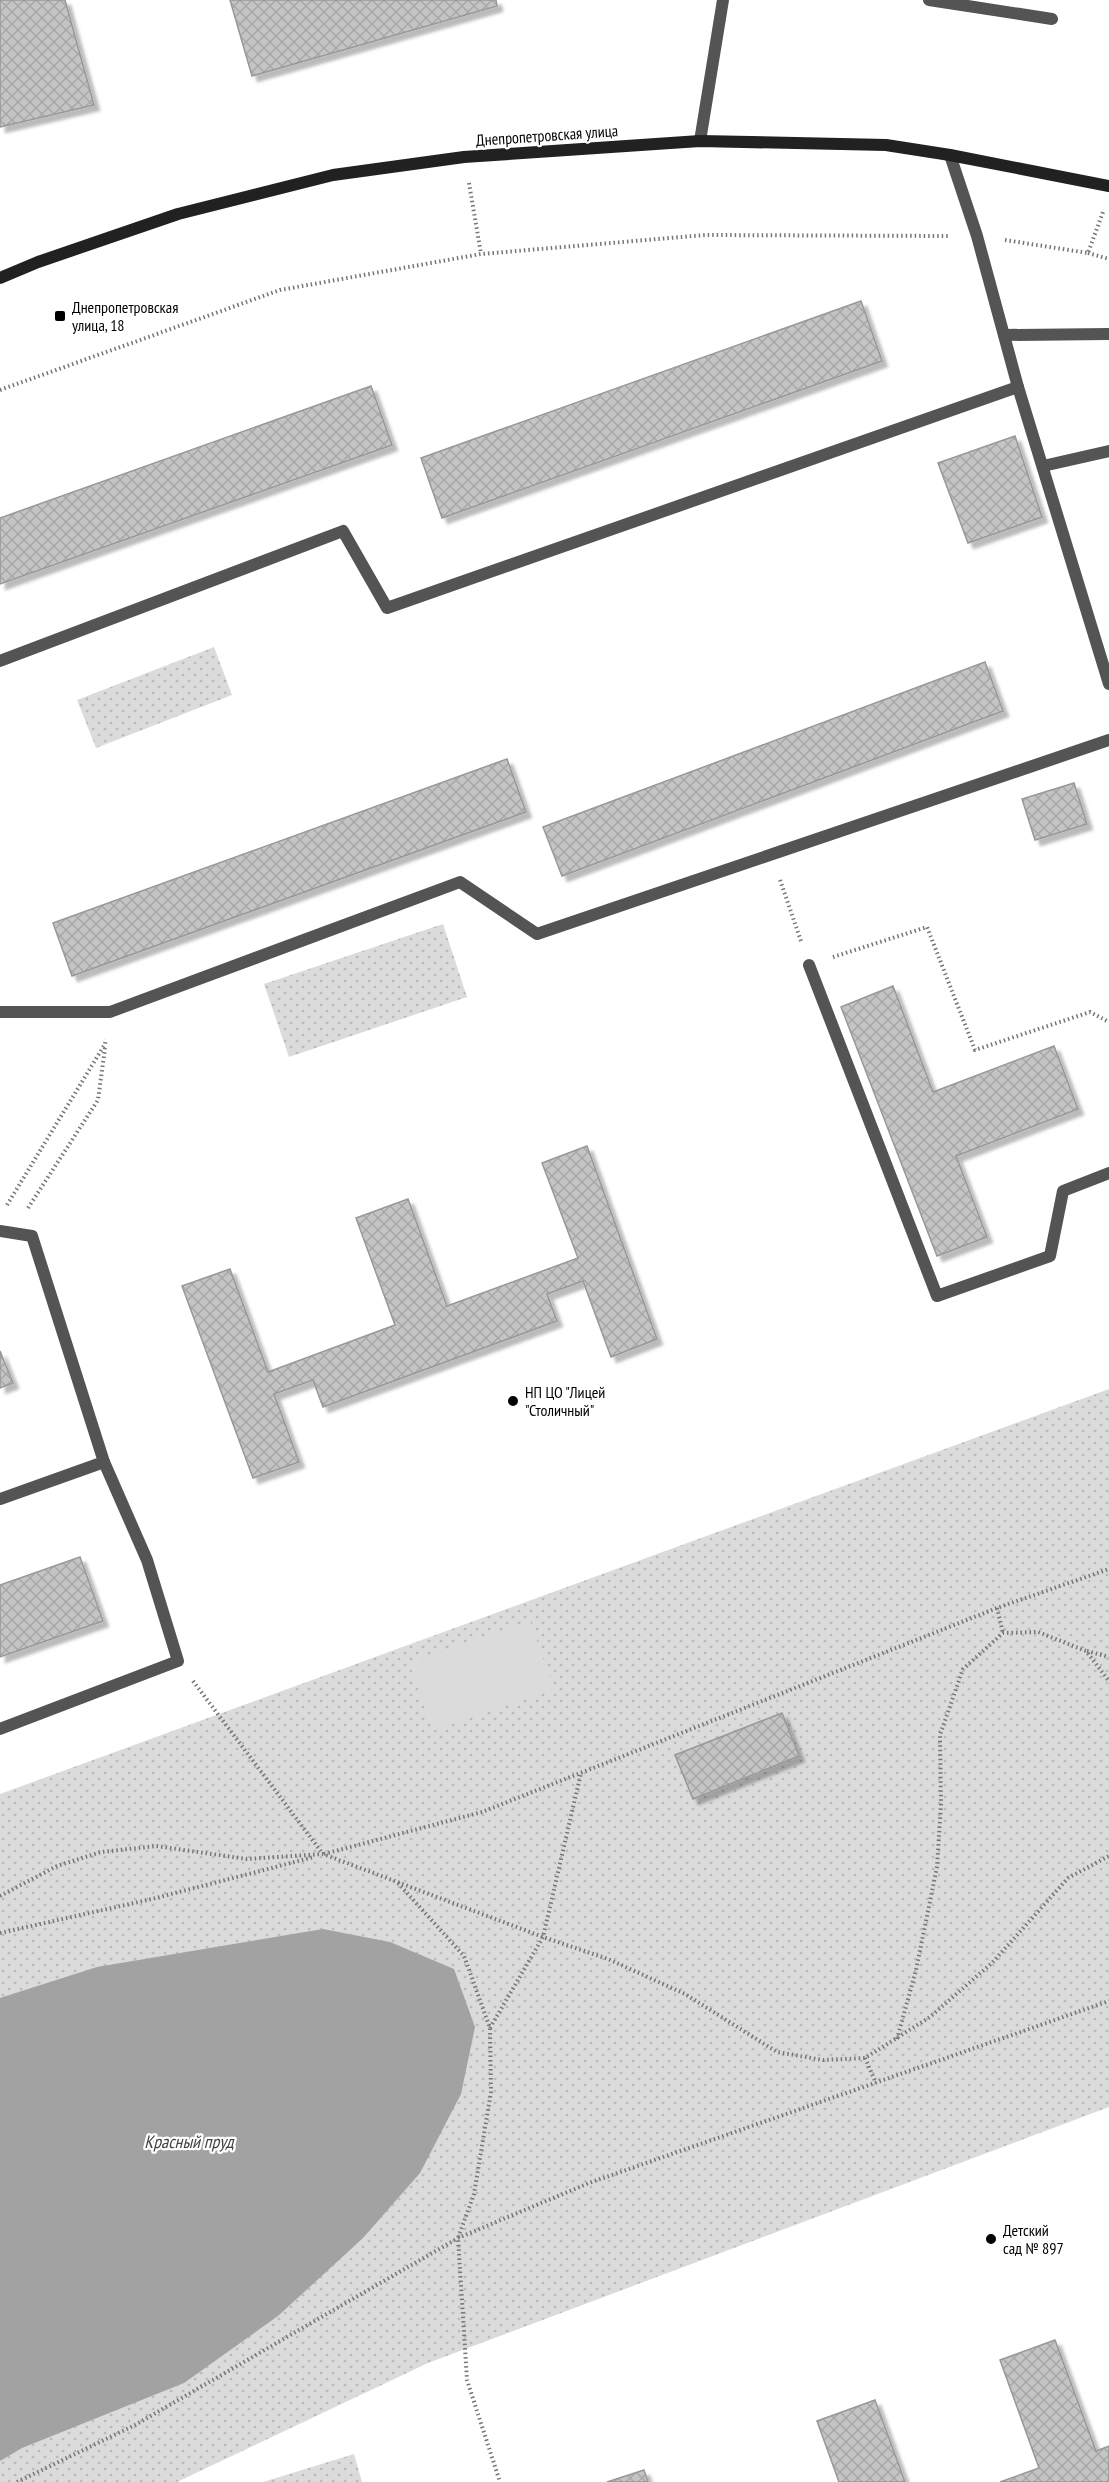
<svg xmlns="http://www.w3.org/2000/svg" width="1109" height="2482" font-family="'PT Sans Narrow',sans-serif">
	<defs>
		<pattern id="grass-dots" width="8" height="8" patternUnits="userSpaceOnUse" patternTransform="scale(1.5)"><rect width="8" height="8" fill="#dbdbdb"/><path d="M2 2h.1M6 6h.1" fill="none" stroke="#bababa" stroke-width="1.8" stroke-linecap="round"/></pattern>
		<pattern id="building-cross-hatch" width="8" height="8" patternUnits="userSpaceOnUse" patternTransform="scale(1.5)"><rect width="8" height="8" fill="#c4c4c4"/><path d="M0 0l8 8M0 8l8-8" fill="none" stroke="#a7a7a7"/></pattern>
		<filter id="shadow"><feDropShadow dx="5.5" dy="5.5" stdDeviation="1.5" flood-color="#0004"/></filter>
	</defs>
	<rect width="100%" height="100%" fill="#fff"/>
	<g fill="url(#grass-dots)">
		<path d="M214,647L232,695L96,748L77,700Z"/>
		<path d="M443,924L467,997L289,1057L264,984Z"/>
		<path d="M1109,1389V2107L428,2363L177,2482H0V1794Z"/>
		<path d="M354,2454L362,2482H263Z"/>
	</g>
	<path fill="#dbdbdb" d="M530,1621L554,1689L433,1731L409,1663Z"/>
	<path fill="#a2a2a2" d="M323,1929L390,1942L454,1969L475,2027L461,2094L420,2173L363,2238L278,2316L184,2383L22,2448L0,2461V1998L97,1967Z"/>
	<g fill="url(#building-cross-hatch)" stroke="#989898" stroke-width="1.5" filter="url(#shadow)">
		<path d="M0,0H65L94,105L0,127Z"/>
		<path d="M230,0H496L497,6L252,76Z"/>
		<path d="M861,301L882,361L442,518L421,458Z"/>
		<path d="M371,386L392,445L0,584V518Z"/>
		<path d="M1015,436L1042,517L968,543L938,463Z"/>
		<path d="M985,662L1003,711L562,876L543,827Z"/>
		<path d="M507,759L526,812L72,976L53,923Z"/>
		<path d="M1074,783L1087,824L1035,840L1022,799Z"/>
		<path d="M893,986L933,1092L1054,1046L1078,1109L956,1156L987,1237L937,1256L841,1007Z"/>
		<path d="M587,1146L657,1339L611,1357L583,1281L547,1294L557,1321L323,1407L313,1380L274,1394L299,1462L253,1478L182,1286L230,1269L268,1372L395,1325L356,1218L408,1199L447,1306L578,1258L542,1163Z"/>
		<path d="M0,1351L13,1383L0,1388Z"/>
		<path d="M80,1557L103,1621L0,1657V1585Z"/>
		<path d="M782,1713L799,1756L693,1799L675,1755Z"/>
		<path d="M1055,2340L1096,2451L1109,2446V2482H1000L1039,2468L1000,2360Z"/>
		<path d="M875,2400L905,2482H839L817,2421Z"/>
		<path d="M644,2470L648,2482H607Z"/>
	</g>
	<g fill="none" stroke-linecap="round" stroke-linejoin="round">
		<g stroke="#767676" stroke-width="4" stroke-dasharray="1.5 3" stroke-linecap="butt">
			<path d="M469,183L481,254"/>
			<path d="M1005,240L1088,253L1103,212"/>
			<path d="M1088,253L1109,259"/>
			<path d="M0,390L280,290L481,254L705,235L950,236"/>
			<path d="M780,880L801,941"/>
			<path d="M833,957L927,927L975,1050L1090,1012L1109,1022"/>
			<path d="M7,1205L105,1044L106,1039"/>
			<path d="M28,1208L98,1100L105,1048"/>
			<path d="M997,1608L1003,1633"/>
			<path d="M1087,1651L1109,1657"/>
			<path d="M193,1681L323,1854"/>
			<path d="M324,1854L482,1812L997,1608L1109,1569"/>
			<path d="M398,1883L464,1956L490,2028L491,2092L474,2194L458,2238L467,2380L500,2482"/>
			<path d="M0,1896L57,1866L101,1852L156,1846L247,1859L323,1854L543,1937L608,1959L685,1994L777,2052L823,2060L865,2058L930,2017L992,1963L1068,1878L1109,1856"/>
			<path d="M0,1933L152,1899L314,1857"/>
			<path d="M490,2028L543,1937L581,1773"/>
			<path d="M897,2039L916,1970L937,1867L941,1804L940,1735L963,1669L1003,1633L1038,1632L1086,1651L1109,1681"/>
			<path d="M865,2058L876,2083"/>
			<path d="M17,2482L135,2425L458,2238L589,2183L1109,2001"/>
		</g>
		<g stroke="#545454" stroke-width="12">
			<path d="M929,0L1052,19"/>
			<path d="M700,141L723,0"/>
			<path d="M950,155L977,236L1018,387L1109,684"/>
			<path d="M1004,335L1109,334"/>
			<path d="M1043,466L1109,451"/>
			<path d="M0,661L343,531L387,608L1018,387"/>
			<path d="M809,965L937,1296L1050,1256L1063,1191L1109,1173"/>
			<path d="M0,1012H110L460,882L537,934L1109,740"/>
			<path d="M0,1231L32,1236L104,1462L147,1560L178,1661L0,1729"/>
			<path d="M0,1499L104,1462"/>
		</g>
		<path stroke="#212121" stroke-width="12" d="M0,278L38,262L178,214L333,175L464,157L700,141L886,145L950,155L1109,186"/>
	</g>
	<g fill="#000" stroke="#fff" stroke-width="2">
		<rect x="54" y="310" width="12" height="12" rx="3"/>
		<circle cx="513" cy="1401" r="6"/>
		<circle cx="991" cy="2239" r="6"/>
	</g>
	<g text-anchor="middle" stroke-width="4.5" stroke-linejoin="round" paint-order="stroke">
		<g font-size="16" fill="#000" stroke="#fff">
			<text transform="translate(547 135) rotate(-4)" y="6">Днепропетровская улица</text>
		</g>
		<g font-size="16" fill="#000" stroke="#fff" text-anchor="start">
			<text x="72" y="313">Днепропетровская<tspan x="72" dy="18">улица, 18</tspan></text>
			<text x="525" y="1398">НП ЦО "Лицей<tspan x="525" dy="18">"Столичный"</tspan></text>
			<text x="1003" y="2236">Детский<tspan x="1003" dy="18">сад № 897</tspan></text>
		</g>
		<g font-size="18" font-style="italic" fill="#434343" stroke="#fff">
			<text x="189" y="2148">Красный пруд</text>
		</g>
	</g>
</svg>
